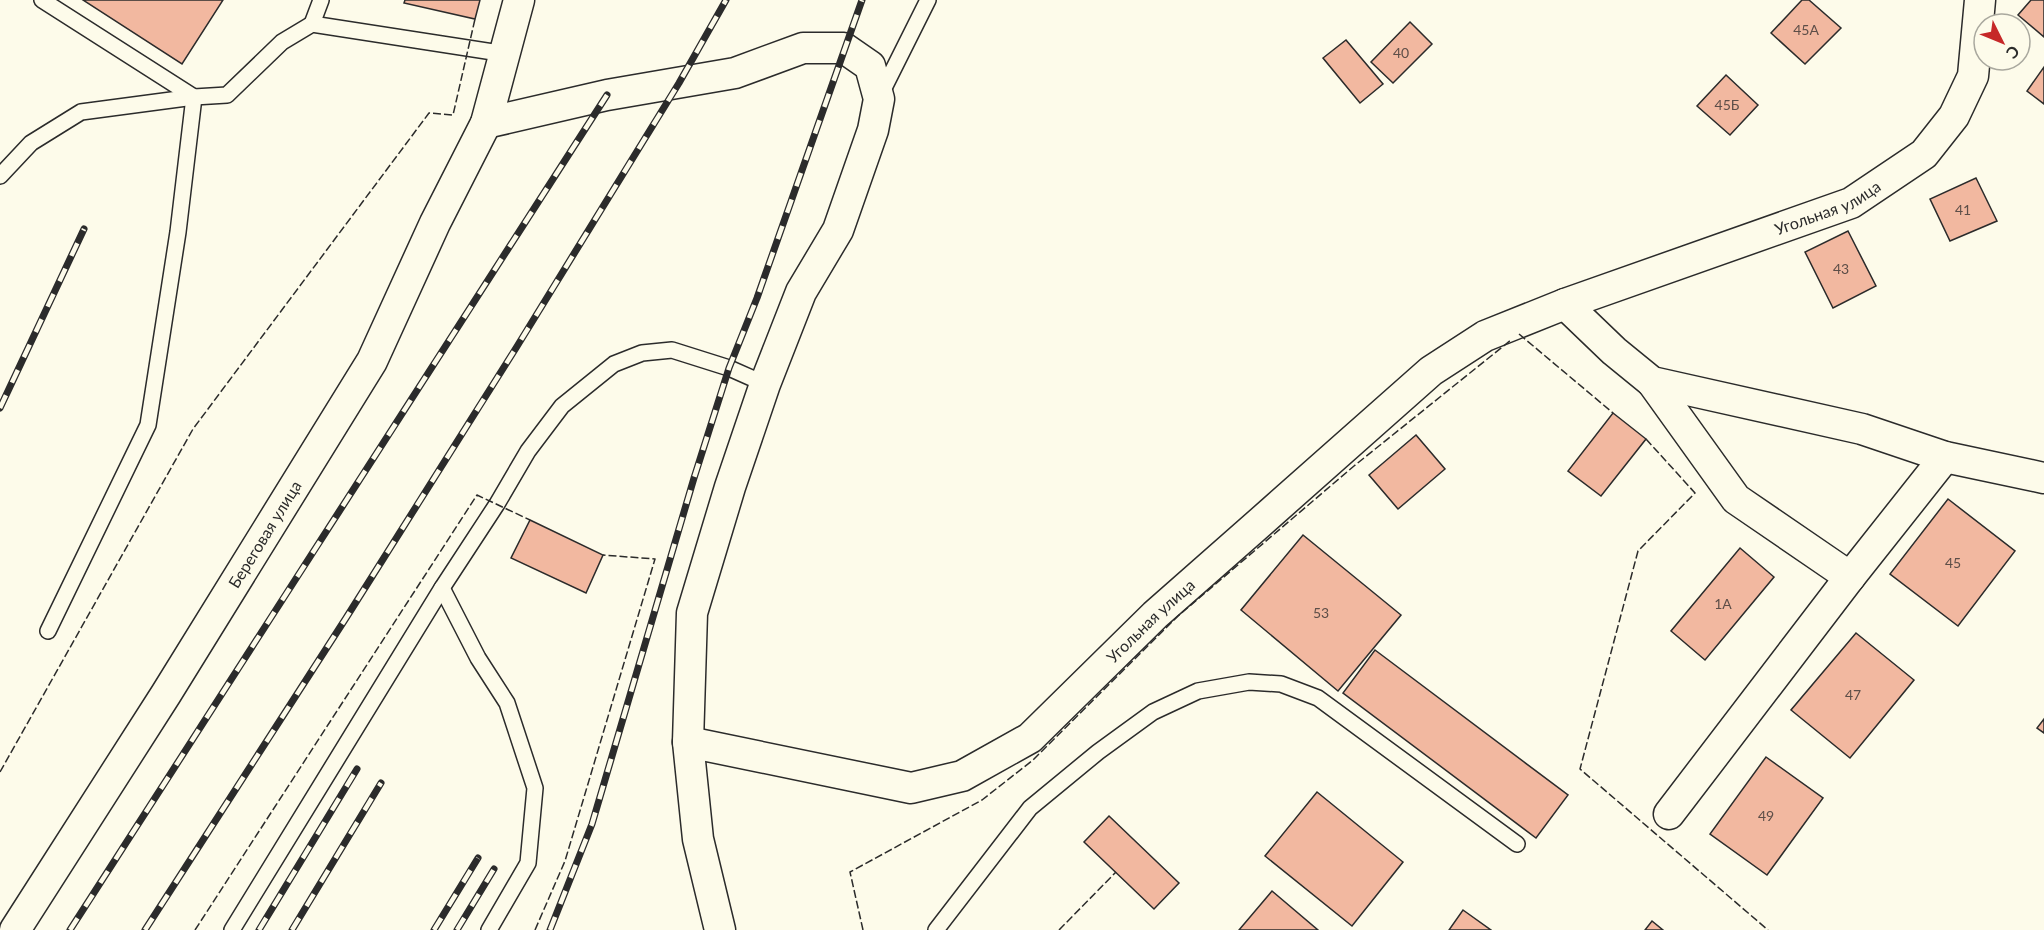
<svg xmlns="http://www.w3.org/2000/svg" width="2044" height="930" font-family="Lato,sans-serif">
	<rect width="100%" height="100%" fill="#fdfbea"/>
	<g fill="#f2b8a0" stroke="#2b2b2b" stroke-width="1.5">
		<path d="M83,0H223L182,64Z"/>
		<path d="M405,0H480L475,19L404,3Z"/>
		<path d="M1802,0H1809L1841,28L1805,64L1771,33Z"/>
		<path d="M2031,0H2044V37L2018,15Z"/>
		<path d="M1410,22L1432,44L1393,83L1371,62Z"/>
		<path d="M1346,40L1383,84L1360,103L1323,58Z"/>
		<path d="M2044,67V104L2027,91Z"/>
		<path d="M1726,75L1758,105L1730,135L1697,106Z"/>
		<path d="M1976,178L1997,221L1950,241L1930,199Z"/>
		<path d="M1848,231L1876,286L1833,308L1805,252Z"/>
		<path d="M1613,413L1646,439L1601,496L1568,471Z"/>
		<path d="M1416,435L1445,469L1398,509L1369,475Z"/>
		<path d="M1948,499L2015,551L1958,626L1890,574Z"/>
		<path d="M530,520L603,555L586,593L511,558Z"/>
		<path d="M1303,535L1401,615L1338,691L1241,610Z"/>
		<path d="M1740,548L1774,577L1705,660L1671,631Z"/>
		<path d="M1856,633L1914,680L1850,758L1791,710Z"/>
		<path d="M1375,650L1568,795L1536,838L1343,693Z"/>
		<path d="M2044,719V733L2037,728Z"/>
		<path d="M1766,757L1823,798L1767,875L1710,834Z"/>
		<path d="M1317,792L1403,862L1352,926L1265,856Z"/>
		<path d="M1109,816L1179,883L1154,909L1084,842Z"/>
		<path d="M1272,891L1318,930H1239Z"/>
		<path d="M1463,910L1491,930H1449Z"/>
		<path d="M1652,921L1663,930H1645Z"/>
	</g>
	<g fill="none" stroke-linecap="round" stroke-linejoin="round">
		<defs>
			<g id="lane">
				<path d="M42,0L194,97L178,232L148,425L48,631"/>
				<path d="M312,24L321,0"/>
				<path d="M880,96L928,0"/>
				<path d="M0,176L31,143L81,112L194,97L227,95L282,42L312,24L506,54"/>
				<path d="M442,588L478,658L507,703L535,788L528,863L489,930"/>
				<path d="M232,930L442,588L497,504L528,451L562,406L614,364L642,353L672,350L729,368L765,384"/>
				<path d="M936,930L1030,808L1098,752L1153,712L1198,691L1249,682L1281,684L1318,698L1517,844"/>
			</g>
			<g id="street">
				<path d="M486,123L607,95L735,73L803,48H844L870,66L879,99L873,130L838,230L801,292L765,384L730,487L692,613L688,742L698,839L720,930"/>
				<path d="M1565,304L1614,351L1652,382L1862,429L1945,457L2044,478"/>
				<path d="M1652,382L1736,499L1850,577"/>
				<path id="s1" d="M688,742L911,788L962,776L1030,738L1155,615L1273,511L1431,371L1485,336L1565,304L1851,203L1924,154L1954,116L1973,76L1980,0"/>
				<path d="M1669,814L1850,577L1945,457"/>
				<path id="s2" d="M15,930L166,694L372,361L435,223L486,123L519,0"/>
			</g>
		</defs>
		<use href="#lane" stroke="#2b2b2b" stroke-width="18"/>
		<use href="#street" stroke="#2b2b2b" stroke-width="33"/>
		<use href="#lane" stroke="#fdfbea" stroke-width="15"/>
		<use href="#street" stroke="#fdfbea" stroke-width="30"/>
		<defs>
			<g id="rail">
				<path d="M0,408L84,229"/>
				<path d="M70,930L607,95"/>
				<path d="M145,930L346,618L516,348L679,83L726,0"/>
				<path d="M259,930L357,769"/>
				<path d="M292,930L381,783"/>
				<path d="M434,930L478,858"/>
				<path d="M457,930L494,869"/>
				<path d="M550,930L592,824L694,478L729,368L757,298L862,0"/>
			</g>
		</defs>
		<use href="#rail" stroke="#2b2b2b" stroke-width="7"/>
		<use href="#rail" stroke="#fdfbea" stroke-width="4.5" stroke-dasharray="14" stroke-linecap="butt"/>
		<g stroke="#2b2b2b" stroke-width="1.5" stroke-dasharray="8 3" stroke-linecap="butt">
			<path d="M1519,334L1613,413"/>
			<path d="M1646,439L1695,493L1638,551L1580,769L1768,930"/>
			<path d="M0,772L193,429L429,113L453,115L475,19"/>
			<path d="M195,930L477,495L530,520"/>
			<path d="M535,930L565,861L655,559L603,555"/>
			<path d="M863,930L850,872L982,800L1033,760L1178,616L1354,466L1511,340"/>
			<path d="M1059,930L1116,872"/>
		</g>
	</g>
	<g text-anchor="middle" stroke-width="4.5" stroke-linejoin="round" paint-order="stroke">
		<g font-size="14" fill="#5d4e48">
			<text x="1806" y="35">45А</text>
			<text x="1401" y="58">40</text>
			<text x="1727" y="110">45Б</text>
			<text x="1963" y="215">41</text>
			<text x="1841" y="274">43</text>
			<text x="1953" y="568">45</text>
			<text x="1723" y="609">1А</text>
			<text x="1321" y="618">53</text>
			<text x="1853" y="700">47</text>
			<text x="1766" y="821">49</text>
		</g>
		<g font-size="16" fill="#2b2b2b" stroke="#fdfbea">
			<text dy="6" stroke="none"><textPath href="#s1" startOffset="1332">Угольная улица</textPath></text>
			<text dy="6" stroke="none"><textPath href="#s2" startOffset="468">Береговая улица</textPath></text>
			<text dy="6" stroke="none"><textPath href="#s1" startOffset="526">Угольная улица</textPath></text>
		</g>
	</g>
	<g transform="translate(2002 42) rotate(133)"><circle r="28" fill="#fdfbea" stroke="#a9a89e" stroke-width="1.5"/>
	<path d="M0-4.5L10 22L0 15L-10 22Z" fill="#c62828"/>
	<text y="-9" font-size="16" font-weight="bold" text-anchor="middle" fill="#2b2b2b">С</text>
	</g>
</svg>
